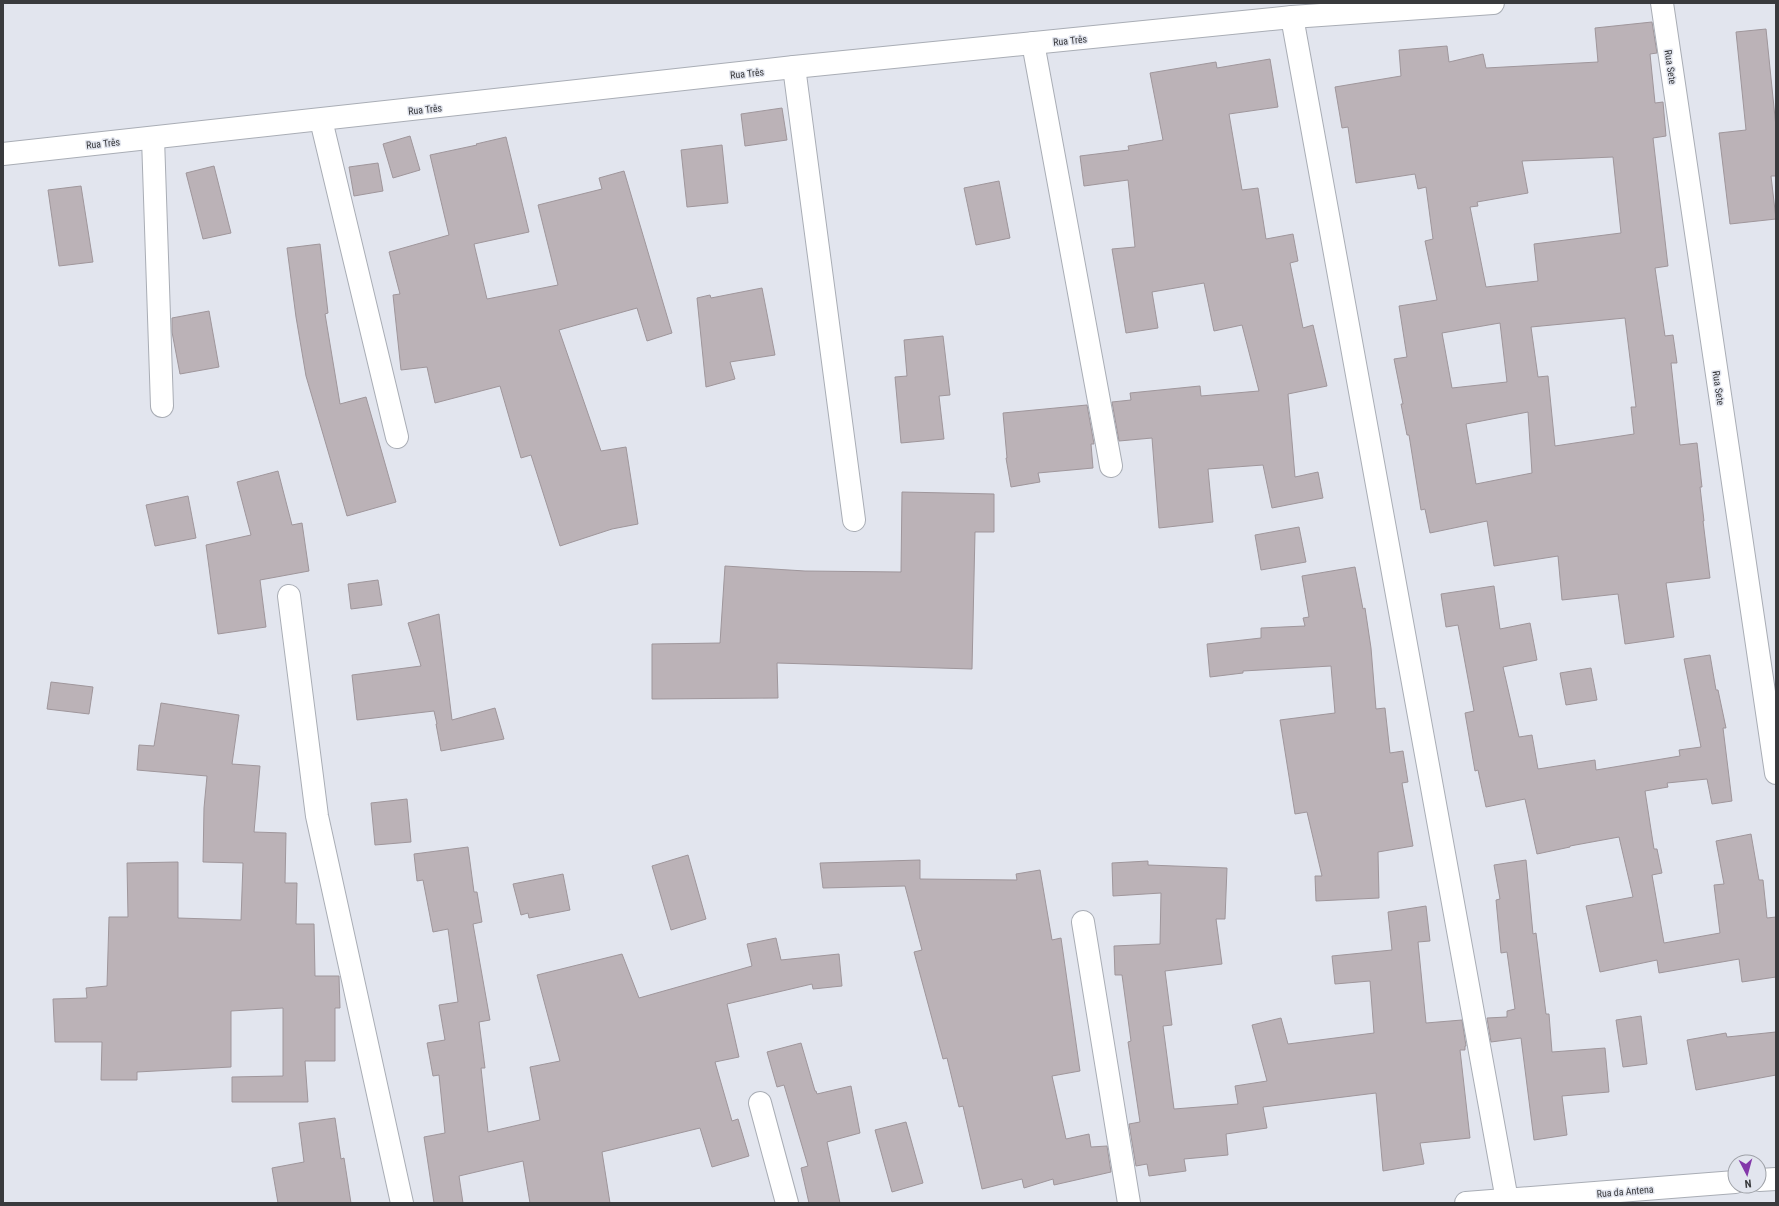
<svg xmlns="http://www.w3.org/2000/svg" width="1779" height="1206" font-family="'Roboto Condensed',sans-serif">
	<rect width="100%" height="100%" fill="#e2e5ee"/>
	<g fill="#bbb2b7" stroke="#9f969b" fill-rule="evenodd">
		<path d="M1652,22L1657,53L1650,54L1655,103L1663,102L1666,136L1653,138L1668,266L1655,268L1665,336L1673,335L1677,363H1671L1680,445L1697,443L1702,487H1700L1704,521H1703L1710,578L1666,583L1674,637L1625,644L1618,594L1562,600L1558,556L1494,566L1487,521L1430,533L1425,509L1421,510L1409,435H1407L1401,404H1403L1394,359L1407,357L1399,306L1437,300L1425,241L1433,239L1426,187L1418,189L1415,174L1356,183L1348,127L1342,128L1335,87L1401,76L1399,50L1447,46L1449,62L1483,54L1486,68L1598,62L1595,28ZM1613,157L1621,233L1534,244L1538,281L1486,287L1470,207L1478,206L1477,202L1528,193L1522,161ZM1625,318L1636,407H1631L1634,434L1555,446L1548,376L1538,377L1531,327ZM1500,323L1507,382L1452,388L1442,333ZM1528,412L1532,473L1476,484L1466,424Z"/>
		<path d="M1766,29L1776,127V176H1771L1776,219L1730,224L1719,133L1746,130L1736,32Z"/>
		<path d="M1270,59L1278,107L1229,114L1242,190L1258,188L1266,239L1293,234L1298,261L1290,263L1303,328L1313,325L1327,386L1288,394L1295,477L1318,472L1323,498L1272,508L1263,465L1208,469L1213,522L1159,528L1152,438L1119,441L1112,402L1131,400L1130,393L1200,386L1201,396L1259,391L1242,325L1214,331L1204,283L1152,292L1158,328L1126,333L1112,249L1135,247L1128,180L1084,186L1080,156L1129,150L1128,146L1163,140L1150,73L1216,62L1217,68Z"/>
		<path d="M782,108L787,140L745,146L741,114Z"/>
		<path d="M410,136L420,170L393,178L383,144Z"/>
		<path d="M506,137L529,232L474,244L487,299L558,285L538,205L602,189L599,178L624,171L672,333L647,341L637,308L559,330L601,451L626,447L638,524L612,529L560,546L531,455L521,458L500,386L435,403L427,367L401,370L393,295L400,294L389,252L449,235L430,155L477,145L476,144Z"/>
		<path d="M722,145L728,203L687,207L681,150Z"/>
		<path d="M378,163L383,191L354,196L349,167Z"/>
		<path d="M214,166L231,233L203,239L186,173Z"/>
		<path d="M999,181L1010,238L976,245L964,188Z"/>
		<path d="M81,186L93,262L59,266L48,190Z"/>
		<path d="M320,244L328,313L325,314L340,404L366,397L396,502L347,516L306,376L296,317L287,248Z"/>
		<path d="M762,288L775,355L730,362L735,379L706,387L697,298L710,295L711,298Z"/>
		<path d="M209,311L219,367L180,374L172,332V318Z"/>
		<path d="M943,336L950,395L939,396L944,439L901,443L895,377L907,376L904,340Z"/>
		<path d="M1087,405L1094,444H1091L1093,468L1038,473L1040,482L1011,487L1006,458H1007L1003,413Z"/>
		<path d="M278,471L292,525L302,523L309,571L260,580L266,627L218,634L206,545L251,535L237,482Z"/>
		<path d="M902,492L994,494V532H975L972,669L777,663L778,698L652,699V644L720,643L725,566L805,571L901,572Z"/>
		<path d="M188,496L196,538L155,546L146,505Z"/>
		<path d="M1299,527L1306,562L1261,570L1255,535Z"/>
		<path d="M1355,567L1363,609L1365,608L1371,648L1376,709L1385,708L1390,753L1403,751L1408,782L1402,783L1413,846L1378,852L1379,898L1316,901L1315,876H1322L1307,812L1295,814L1280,720L1335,713L1331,666L1243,671V673L1210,677L1207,644L1261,638V628L1305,626L1303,618L1309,617L1302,576Z"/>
		<path d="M378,580L382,605L351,609L348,584Z"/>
		<path d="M1494,586L1500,629L1530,623L1537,660L1503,667L1519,737L1532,735L1538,769L1595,760L1596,770L1680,756L1679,750L1701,747L1684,659L1710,655L1716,690H1718L1726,728H1723L1732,801L1712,804L1707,779L1667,783L1668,787L1645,791L1654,849H1657L1662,873L1652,875L1664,943L1720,933L1714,885L1724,884L1716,841L1751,834L1759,880H1763L1767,918L1776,917V977L1742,982L1739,959L1659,973L1657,960L1600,972L1586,906L1633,897L1619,837L1570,846V847L1537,854L1525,799L1486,807L1478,770L1475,771L1465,713L1474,711L1458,625L1446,627L1441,594Z"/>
		<path d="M439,614L452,720L495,708L504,739L441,751L436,724H437L434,711L357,720L352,675L421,666L408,623Z"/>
		<path d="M1591,668L1597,700L1566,705L1560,673Z"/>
		<path d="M51,682L93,687L89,714L47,709Z"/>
		<path d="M161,703L239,715L232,764L260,766L254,832L286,833L285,883H297L296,924H314L315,976H339L340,1008H335V1061H305L308,1102H232V1077L283,1076V1008L231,1011V1067L137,1072V1080H101L102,1042H55L53,999L87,998L86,988L107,986L109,917H128L127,863L178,862V918L241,920L243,863L203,862L204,808L207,776L137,770L139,745L154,746Z"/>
		<path d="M407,799L411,842L375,845L371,803Z"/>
		<path d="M468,847L474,892H477L482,922L473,924L490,1020L479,1022L485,1068H481L488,1132L540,1120L530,1067L560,1061L537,975L622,954L639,998L752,966L747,944L776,938L781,960L839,954L842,986L813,989L812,984L727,1004L739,1057L715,1062L732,1121L738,1119L749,1156L712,1167L700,1128L602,1152L610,1203H530L523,1161L459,1176L463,1203H434L424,1137L445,1133L439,1075L433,1076L427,1043L445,1040L439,1005L458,1002L448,929L433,932L423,880L417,881L414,854Z"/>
		<path d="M688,855L706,919L671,930L652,866Z"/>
		<path d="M920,860V879L1017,880L1016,874L1040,870L1052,940L1061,938L1080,1071L1052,1076L1066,1139L1089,1134L1091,1147L1107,1146L1111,1172L1054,1185L1053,1179L1024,1188L1022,1179L982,1189L963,1106L959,1107L947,1058L943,1059L914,952L922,950L905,886L823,888L820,863Z"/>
		<path d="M1526,860L1533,934L1536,933L1546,1014H1549L1552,1052L1605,1048L1609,1092L1562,1096L1567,1135L1534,1140L1521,1038L1491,1042L1487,1018L1507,1017V1011L1515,1009L1507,952L1501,953L1496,900L1500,899L1494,865Z"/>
		<path d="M1148,861V865L1227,868L1225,919H1216L1222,964L1165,971L1172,1025L1163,1026L1174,1109L1238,1104L1235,1086L1267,1081L1252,1025L1281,1018L1288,1044L1374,1033L1370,981L1335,984L1332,956L1392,950L1388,912L1426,906L1430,941L1418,942L1426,1023L1462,1020L1466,1046H1465V1050H1460L1470,1138L1420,1143L1424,1164L1383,1171L1376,1093L1263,1107L1267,1128L1226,1134L1228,1155L1184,1159L1186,1171L1149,1176L1147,1164L1136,1166L1129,1124L1140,1122L1128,1042L1131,1041L1122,975H1115L1114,946L1160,944L1161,893L1113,896L1112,863Z"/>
		<path d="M563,874L570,910L529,918L528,913L521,915L513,884Z"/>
		<path d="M1641,1016L1647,1064L1623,1067L1616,1020Z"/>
		<path d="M1776,1032V1075L1696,1090L1687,1040L1726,1033L1727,1037Z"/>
		<path d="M801,1043L815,1091H816L817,1094L851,1086L860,1133L827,1142L840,1203H809L801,1168L808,1166L784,1085L777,1087L767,1052Z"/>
		<path d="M335,1118L341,1159L344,1158L351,1203H278L272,1168L304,1162L299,1123Z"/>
		<path d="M906,1122L923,1183L892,1192L875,1130Z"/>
	</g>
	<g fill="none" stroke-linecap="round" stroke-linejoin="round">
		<defs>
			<g id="minor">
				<path d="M1662,3L1776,773"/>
				<path d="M1292,17L1507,1200"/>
				<path d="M1033,43L1111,466"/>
				<path d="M794,67L854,520"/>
				<path d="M321,120L397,437"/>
				<path d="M153,138L162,406"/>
				<path d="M3,154L794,67L1292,17L1493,3"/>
				<path d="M289,596L317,816L402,1203"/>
				<path d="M1083,922L1129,1203"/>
				<path d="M760,1103L787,1203"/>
				<path d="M1759,1180L1776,1179"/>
				<path d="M1466,1203L1735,1182"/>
			</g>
		</defs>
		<use href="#minor" stroke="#a9adb5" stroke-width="24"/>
		<use href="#minor" stroke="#fff" stroke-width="22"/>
	</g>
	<g text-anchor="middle" stroke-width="3" stroke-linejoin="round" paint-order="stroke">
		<g font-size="10" fill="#393a3d" stroke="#e2e5ee">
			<text transform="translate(1070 40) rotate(-6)" y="4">Rua Três</text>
			<text transform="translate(1671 67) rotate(82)" y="4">Rua Sete</text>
			<text transform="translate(747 73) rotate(-6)" y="4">Rua Três</text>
			<text transform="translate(425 109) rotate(-6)" y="4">Rua Três</text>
			<text transform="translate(103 143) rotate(-6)" y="4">Rua Três</text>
			<text transform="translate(1719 388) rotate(82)" y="4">Rua Sete</text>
			<text transform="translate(1625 1191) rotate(-5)" y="4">Rua da Antena</text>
		</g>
	</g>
	<rect width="1779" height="1206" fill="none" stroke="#393a3d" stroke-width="8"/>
	<g transform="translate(1747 1174) rotate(174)"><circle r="19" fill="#e2e5ee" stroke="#9ea1a7"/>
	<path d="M0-3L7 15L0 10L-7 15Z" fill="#8338aa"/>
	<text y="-6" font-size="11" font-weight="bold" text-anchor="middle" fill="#393a3d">N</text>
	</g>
</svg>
